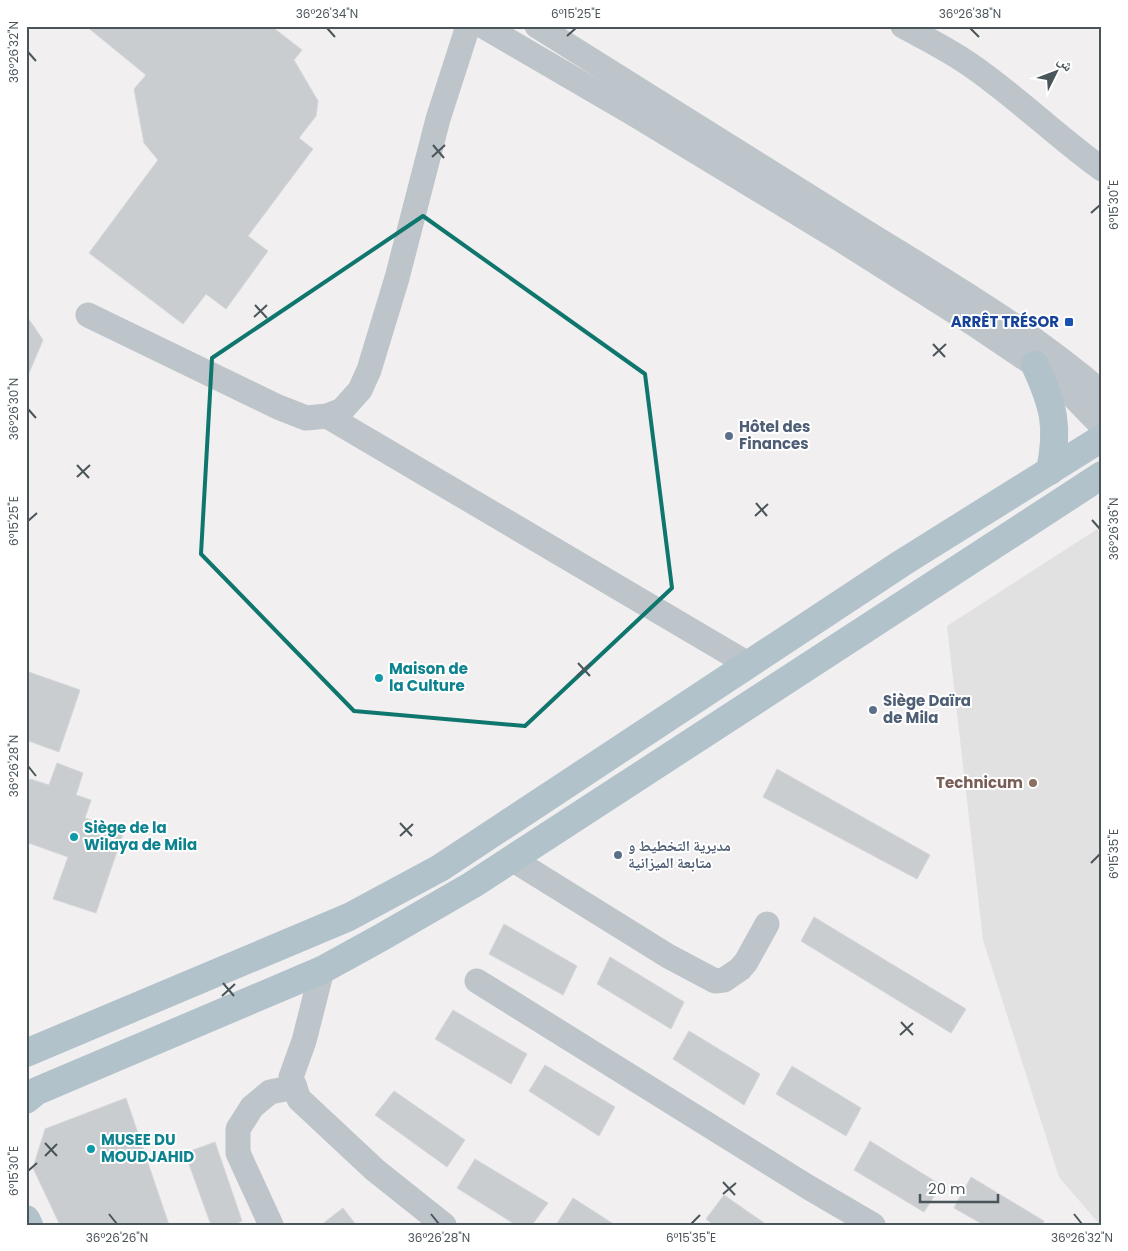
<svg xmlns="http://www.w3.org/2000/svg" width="1128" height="1251" font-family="Poppins,'Noto Naskh Arabic',sans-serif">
	<rect width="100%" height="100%" fill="#f1eff0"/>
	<path fill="#e2e1e1" d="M1102,526V1225H1100L1059,1177L983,940L947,626Z"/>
	<g fill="#cacdd0" stroke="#d4d6da">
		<path d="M86,26H271L302,50L294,60L318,101L316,116L299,138L313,149L248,236L268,251L226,309L206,294L183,324L89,253L158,160L144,143L134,89L146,75Z"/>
		<path d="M26,315L43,340L26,380Z"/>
		<path d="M26,671L80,690L59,752L26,740Z"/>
		<path d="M57,763L83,773L76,795L91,800L85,818L124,831L96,913L53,899L68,857L26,842V788L30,779L49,785Z"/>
		<path d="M777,769L930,855L917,879L763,797Z"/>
		<path d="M814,917L966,1009L951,1033L801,941Z"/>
		<path d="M504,924L577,966L563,995L489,954Z"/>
		<path d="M610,957L684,1002L671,1029L597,984Z"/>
		<path d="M453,1010L527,1054L511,1084L435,1039Z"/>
		<path d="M689,1031L760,1074L744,1105L673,1059Z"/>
		<path d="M545,1065L615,1107L599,1136L529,1091Z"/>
		<path d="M792,1066L861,1108L846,1136L776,1094Z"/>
		<path d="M394,1091L465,1140L447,1167L375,1115Z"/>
		<path d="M126,1098L169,1225H60L33,1168L45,1129Z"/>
		<path d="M870,1141L941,1185L924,1212L854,1170Z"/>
		<path d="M215,1142L242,1221L232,1225H211L185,1153Z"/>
		<path d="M475,1159L548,1203L532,1225H516L457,1188Z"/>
		<path d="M971,1177L1044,1221L1042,1225H984L954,1208Z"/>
		<path d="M724,1195L767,1225H714L706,1219Z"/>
		<path d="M573,1198L615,1225H556Z"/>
		<path d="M343,1208L356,1225H321Z"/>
	</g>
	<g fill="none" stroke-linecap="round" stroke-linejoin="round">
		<g stroke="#bdc5ca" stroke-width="25">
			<path d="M483,26L634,114L835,236L974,324L1035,365L1069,392L1102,426"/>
			<path d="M537,26C645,94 753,161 861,229C943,280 1028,329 1102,393"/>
			<path d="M903,26C925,38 949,50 969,64C1016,96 1056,136 1102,169"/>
			<path d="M88,315L278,407L306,418L327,416L342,410L360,390L369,370L397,278L438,119L468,26"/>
			<path d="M327,416L748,664"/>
			<path d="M512,859L668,956L715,981L724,980L740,969L746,962L767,924"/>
			<path d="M322,970L304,1041L291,1077L299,1099L375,1170L444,1225"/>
			<path d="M477,981L808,1187L873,1225"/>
			<path d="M271,1225L238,1153V1129L252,1107L270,1092L295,1087"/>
		</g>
		<g stroke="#b2c2ca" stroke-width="28">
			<path d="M1035,365C1054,406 1059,427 1050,471"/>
			<path d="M26,1053L349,917L440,868L902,563L1102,438"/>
			<path d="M26,1100L37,1091L322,970L382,937L472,885L1102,475"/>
			<path d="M26,1219L29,1225"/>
		</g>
	</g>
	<path fill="none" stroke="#0f766e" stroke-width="4" stroke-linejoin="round" d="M423,216L645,374L672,588L525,726L354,711L201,554L212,358Z"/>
	<path fill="none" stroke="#4a555a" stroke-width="2" d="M327,28L335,37M970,28L979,37M567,36L576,28M28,52L36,61M433,145L444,158M432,157L445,145M1091,213L1100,205M255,305L267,318M254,317L267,305M933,344L945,357M933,356L946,344M28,409L36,418M77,465L89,478M77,477L90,465M756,503L767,516M755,516L768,504M1092,520L1100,529M28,521L37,513M578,663L590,676M577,676L590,664M28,766L36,776M400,823L412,836M400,836L413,824M1091,863L1100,854M223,983L234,996M222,996L235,984M901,1022L913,1035M900,1035L913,1023M45,1143L57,1156M45,1156L57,1144M28,1171L37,1163M723,1182L735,1195M723,1194L736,1183M109,1214L117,1224M431,1214L439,1224M1074,1214L1082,1224M691,1224L700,1215"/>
	<rect fill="#1a4fb4" stroke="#fff" stroke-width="2" x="1064" y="317" width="10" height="10" rx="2.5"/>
	<g fill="#5c6f8a" stroke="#fff" stroke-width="2">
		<circle cx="729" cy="436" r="5"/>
		<circle cx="873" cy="710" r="5"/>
		<circle cx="618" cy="855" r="5"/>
	</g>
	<g fill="#0f9aa8" stroke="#fff" stroke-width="2">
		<circle cx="379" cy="678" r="5"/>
		<circle cx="74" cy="837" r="5"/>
		<circle cx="91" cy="1149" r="5"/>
	</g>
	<circle fill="#8d6e63" stroke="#fff" stroke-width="2" cx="1033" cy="783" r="5"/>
	<g text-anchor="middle" stroke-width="4" stroke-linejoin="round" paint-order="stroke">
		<g font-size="15" font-weight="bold" fill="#164399" stroke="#fff" text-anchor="end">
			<text x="1059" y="327">ARRÊT TRÉSOR</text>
		</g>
		<g font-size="15" font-weight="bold" fill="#4e5e75" stroke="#fff" text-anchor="start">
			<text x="739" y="432">Hôtel des<tspan x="739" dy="17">Finances</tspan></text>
			<text x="883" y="706">Siège Daïra<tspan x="883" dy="17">de Mila</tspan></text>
			<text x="628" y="851">مديرية التخطيط و<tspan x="628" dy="17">متابعة الميزانية</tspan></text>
		</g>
		<g font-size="15" font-weight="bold" fill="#0d838f" stroke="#fff" text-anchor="start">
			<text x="389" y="674">Maison de<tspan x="389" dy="17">la Culture</tspan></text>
			<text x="84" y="833">Siège de la<tspan x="84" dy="17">Wilaya de Mila</tspan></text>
			<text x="101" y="1145">MUSEE DU<tspan x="101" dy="17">MOUDJAHID</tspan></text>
		</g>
		<g font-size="15" font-weight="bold" fill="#785e54" stroke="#fff" text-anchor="end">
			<text x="1023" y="788">Technicum</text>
		</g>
	</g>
	<rect width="1128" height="1251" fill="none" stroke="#ffffff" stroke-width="55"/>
	<g transform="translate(1056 72) rotate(48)" stroke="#ffffff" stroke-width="4" paint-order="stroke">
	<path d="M0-4L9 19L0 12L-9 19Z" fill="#4a555a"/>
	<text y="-8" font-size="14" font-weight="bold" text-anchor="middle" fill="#4a555a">ش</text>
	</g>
	<path d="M920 1194v8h78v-8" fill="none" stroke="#4a555a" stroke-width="2.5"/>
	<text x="928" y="1194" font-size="15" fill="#4a555a" stroke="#ffffff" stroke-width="4" paint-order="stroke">20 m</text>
	<rect x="28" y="28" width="1072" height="1196" fill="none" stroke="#4a555a" stroke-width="2"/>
	<g font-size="12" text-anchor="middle" fill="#4a555a">
		<text x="327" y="18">36°26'34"N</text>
		<text x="576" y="18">6°15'25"E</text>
		<text x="970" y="18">36°26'38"N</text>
		<text transform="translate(14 52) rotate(-90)" y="4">36°26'32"N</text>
		<text transform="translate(1114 205) rotate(-90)" y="4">6°15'30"E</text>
		<text transform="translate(14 409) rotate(-90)" y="4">36°26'30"N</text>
		<text transform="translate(14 521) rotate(-90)" y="4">6°15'25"E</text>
		<text transform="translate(1114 529) rotate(-90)" y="4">36°26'36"N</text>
		<text transform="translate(14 766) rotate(-90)" y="4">36°26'28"N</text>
		<text transform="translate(1114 854) rotate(-90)" y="4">6°15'35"E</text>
		<text transform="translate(14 1171) rotate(-90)" y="4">6°15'30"E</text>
		<text x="117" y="1242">36°26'26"N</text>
		<text x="439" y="1242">36°26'28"N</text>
		<text x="691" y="1242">6°15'35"E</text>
		<text x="1082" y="1242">36°26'32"N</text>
	</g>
</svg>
